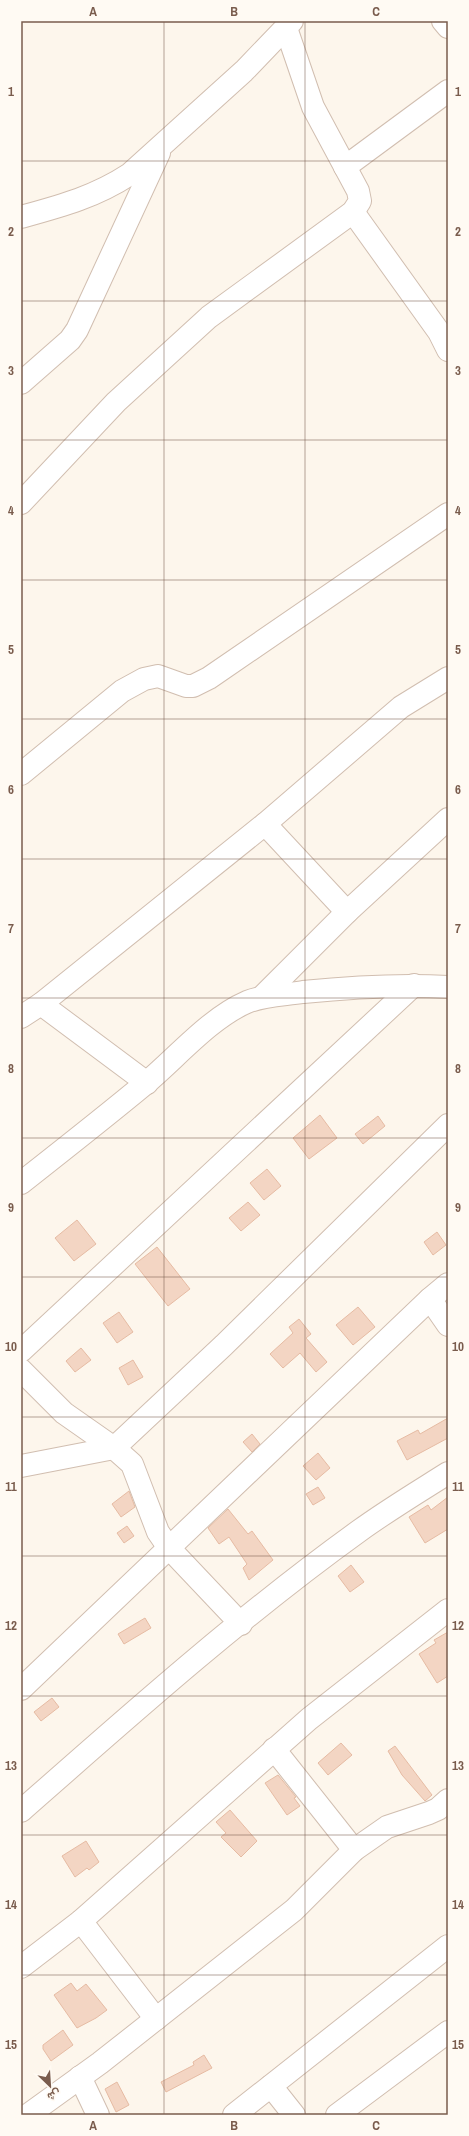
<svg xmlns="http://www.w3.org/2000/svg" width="469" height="2136" font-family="'Archivo Narrow',Vazirmatn,sans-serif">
	<rect width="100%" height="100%" fill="#fdf6ec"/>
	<g fill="#f3d5c3" stroke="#e6bba3">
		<path d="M320,1115L337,1138L309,1159L293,1138Z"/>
		<path d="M378,1116L385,1126L363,1144L355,1134Z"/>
		<path d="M267,1169L281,1186L264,1200L250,1183Z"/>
		<path d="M248,1202L260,1215L241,1231L229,1218Z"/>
		<path d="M77,1220L96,1244L74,1261L55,1238Z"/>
		<path d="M437,1232L446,1245L433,1255L424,1242Z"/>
		<path d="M157,1247L190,1289L168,1306L135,1264Z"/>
		<path d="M358,1307L375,1327L353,1345L336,1325Z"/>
		<path d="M119,1312L133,1332L117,1343L103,1323Z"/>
		<path d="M299,1319L311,1334L306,1338L327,1362L316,1372L300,1353L283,1368L270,1354L293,1333L289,1327Z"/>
		<path d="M81,1348L91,1360L75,1372L66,1361Z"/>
		<path d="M133,1360L143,1377L128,1385L119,1368Z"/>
		<path d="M448,1418V1438L407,1460L397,1441L418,1430L420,1434Z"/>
		<path d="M252,1434L260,1444L252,1452L243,1442Z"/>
		<path d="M318,1453L330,1468L316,1480L303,1466Z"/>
		<path d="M318,1487L325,1498L313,1505L306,1494Z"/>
		<path d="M129,1491L135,1507L121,1517L112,1504Z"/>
		<path d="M448,1497V1529L425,1543L409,1517L428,1505L431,1510Z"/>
		<path d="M228,1509L248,1534L252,1531L273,1560L249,1580L243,1568L247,1564L229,1537L219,1544L208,1528Z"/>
		<path d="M127,1526L134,1536L124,1543L117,1533Z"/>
		<path d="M351,1565L364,1582L350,1592L338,1576Z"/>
		<path d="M145,1618L151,1628L124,1644L118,1634Z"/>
		<path d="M448,1632V1676L437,1683L419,1654L436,1643L434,1640Z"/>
		<path d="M52,1698L59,1707L41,1721L34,1712Z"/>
		<path d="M341,1743L352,1755L328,1775L318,1763Z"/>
		<path d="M395,1746L432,1795L425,1801L402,1775L388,1751Z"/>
		<path d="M278,1775L296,1797L294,1798L300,1806L287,1815L265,1783Z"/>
		<path d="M230,1810L257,1841L241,1857L221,1837L226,1833L216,1822Z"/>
		<path d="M86,1841L99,1862L89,1870L87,1868L75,1877L62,1856Z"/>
		<path d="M71,1983L77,1991L86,1984L107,2010L96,2018L77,2028L54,1995Z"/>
		<path d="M63,2030L73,2045L51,2061L43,2049V2045Z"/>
		<path d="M204,2055L212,2068L166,2092L161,2082L194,2065L193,2062Z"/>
		<path d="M117,2082L129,2105L116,2112L105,2089Z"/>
	</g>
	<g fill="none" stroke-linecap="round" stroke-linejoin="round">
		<defs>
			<g id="minor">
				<path d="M443,21L448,27"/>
				<path d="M345,167L448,91"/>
				<path d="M353,212L439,332L448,350"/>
				<path d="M21,217C61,206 95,197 130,174L244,71L292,21"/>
				<path d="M21,383L70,340L77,330L159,153"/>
				<path d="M21,503L116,402L209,317L353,212L360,201L358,191L313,107L286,28"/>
				<path d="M21,774L122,691L144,679L158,676L186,686H193L209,678L448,514"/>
				<path d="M265,824L347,912"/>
				<path d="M262,997L347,912L448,819"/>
				<path d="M41,1004L147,1083"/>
				<path d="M21,1017L41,1004L265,824L401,707L448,678"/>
				<path d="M21,1183C63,1150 105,1117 146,1083C177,1057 210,1018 247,1002C265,995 284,995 303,992C352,987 399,984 448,987"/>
				<path d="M430,1299L448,1325"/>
				<path d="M21,1351L414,985"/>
				<path d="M21,1370L64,1413L114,1448L132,1464L158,1532L169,1548L241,1624"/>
				<path d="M21,1466L114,1448L224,1345L448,1125"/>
				<path d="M21,1689L430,1299L448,1284"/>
				<path d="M274,1749L354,1850"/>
				<path d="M21,1811C130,1715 241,1616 359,1531C388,1510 418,1492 448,1473"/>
				<path d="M81,1921L156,2019"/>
				<path d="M21,1967L81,1921L309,1719L448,1610"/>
				<path d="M80,2077L98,2115"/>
				<path d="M271,2086L294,2115"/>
				<path d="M28,2115L100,2063L294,1910L354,1850L387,1827L429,1813L438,1809L448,1800"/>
				<path d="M234,2115L448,1946"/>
				<path d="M337,2115L448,2032"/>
			</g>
		</defs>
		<use href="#minor" stroke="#d1beb0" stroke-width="24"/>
		<use href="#minor" stroke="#fff" stroke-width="22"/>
	</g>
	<path fill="none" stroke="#7a5c4d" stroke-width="1" stroke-opacity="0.55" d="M164,21V2115M305,21V2115M21,161H448M21,301H448M21,440H448M21,580H448M21,719H448M21,859H448M21,998H448M21,1138H448M21,1277H448M21,1417H448M21,1556H448M21,1696H448M21,1835H448M21,1975H448"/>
	<rect width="469" height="2136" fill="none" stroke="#fffaf3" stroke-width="44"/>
	<g transform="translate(50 2086) rotate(155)" stroke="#fffaf3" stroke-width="3" paint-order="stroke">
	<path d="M0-3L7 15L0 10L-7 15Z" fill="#7a5c4d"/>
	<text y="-6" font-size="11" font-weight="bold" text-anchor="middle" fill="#7a5c4d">ش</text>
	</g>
	<rect x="22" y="22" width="425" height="2092" fill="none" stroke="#7a5c4d" stroke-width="1.5"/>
	<g font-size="13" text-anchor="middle" font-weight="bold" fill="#7a5c4d">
		<text x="93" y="16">A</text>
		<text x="234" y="16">B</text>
		<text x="376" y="16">C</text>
		<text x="11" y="96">1</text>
		<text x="458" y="96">1</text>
		<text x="11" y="236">2</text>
		<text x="458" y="236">2</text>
		<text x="11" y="375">3</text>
		<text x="458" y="375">3</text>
		<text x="11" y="515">4</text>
		<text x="458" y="515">4</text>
		<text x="11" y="654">5</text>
		<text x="458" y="654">5</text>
		<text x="11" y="794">6</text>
		<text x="458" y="794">6</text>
		<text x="11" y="933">7</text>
		<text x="458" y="933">7</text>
		<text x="11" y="1073">8</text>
		<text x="458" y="1073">8</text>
		<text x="11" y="1212">9</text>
		<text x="458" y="1212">9</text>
		<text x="11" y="1351">10</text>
		<text x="458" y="1351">10</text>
		<text x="11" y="1491">11</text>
		<text x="458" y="1491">11</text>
		<text x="11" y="1630">12</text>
		<text x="458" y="1630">12</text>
		<text x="11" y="1770">13</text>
		<text x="458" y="1770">13</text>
		<text x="11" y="1909">14</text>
		<text x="458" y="1909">14</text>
		<text x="11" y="2049">15</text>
		<text x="458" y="2049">15</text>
		<text x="93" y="2130">A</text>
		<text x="234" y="2130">B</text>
		<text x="376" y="2130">C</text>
	</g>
</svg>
